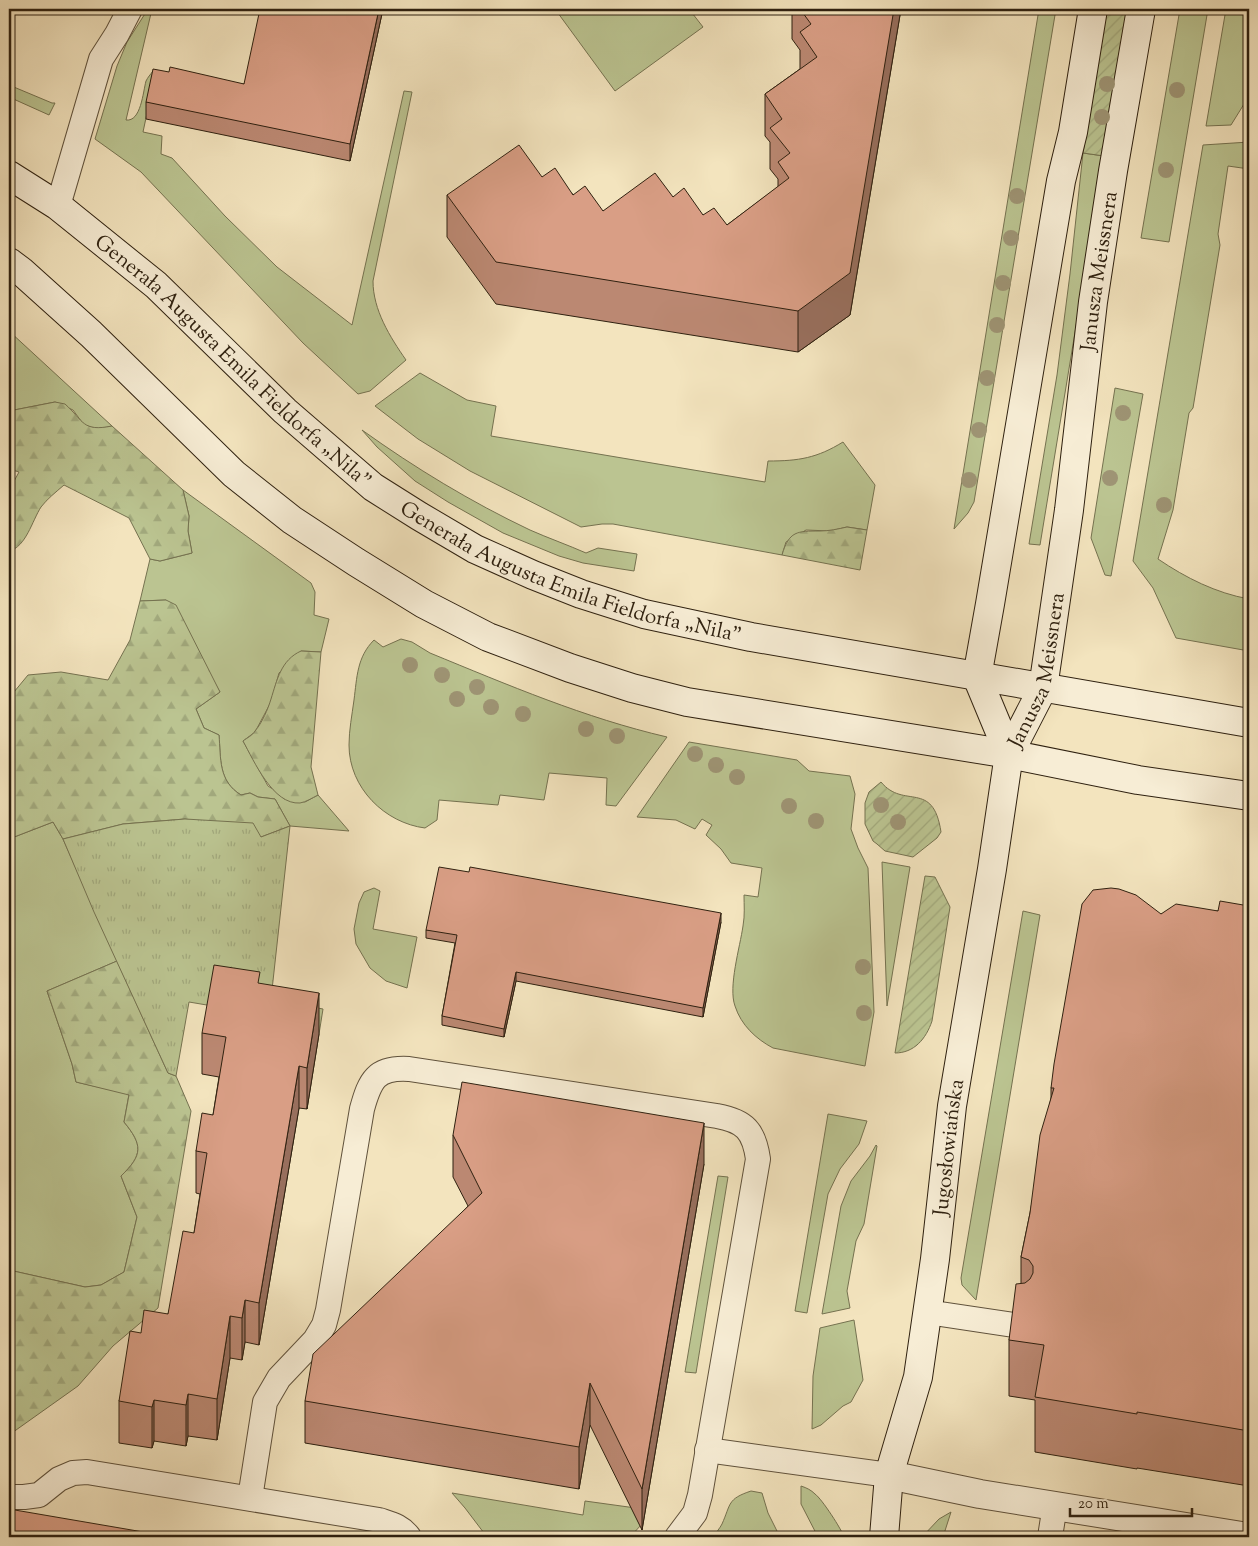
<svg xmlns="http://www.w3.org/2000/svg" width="1258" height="1546" font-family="'Sorts Mill Goudy',serif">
	<defs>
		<pattern id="forest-firs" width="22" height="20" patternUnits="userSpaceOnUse" patternTransform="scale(1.25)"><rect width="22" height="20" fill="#bbc491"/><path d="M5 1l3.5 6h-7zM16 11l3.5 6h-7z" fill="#a1a87c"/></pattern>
		<pattern id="park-tufts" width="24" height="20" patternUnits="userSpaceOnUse" patternTransform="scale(1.25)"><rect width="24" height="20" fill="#bbc491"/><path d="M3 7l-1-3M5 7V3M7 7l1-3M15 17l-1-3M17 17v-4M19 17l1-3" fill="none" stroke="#a1a87c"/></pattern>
		<pattern id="garden-furrows" width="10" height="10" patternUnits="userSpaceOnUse" patternTransform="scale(1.25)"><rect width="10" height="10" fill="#bbc491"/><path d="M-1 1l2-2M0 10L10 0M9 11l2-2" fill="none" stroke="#a1a87c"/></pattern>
	</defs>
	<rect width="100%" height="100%" fill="#f3e4be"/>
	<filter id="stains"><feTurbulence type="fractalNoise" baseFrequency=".004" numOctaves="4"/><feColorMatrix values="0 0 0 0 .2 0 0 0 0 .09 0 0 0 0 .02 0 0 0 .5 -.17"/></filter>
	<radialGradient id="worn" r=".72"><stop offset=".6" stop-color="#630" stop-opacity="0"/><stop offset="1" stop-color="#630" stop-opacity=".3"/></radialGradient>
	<g fill="#bbc491" stroke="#757250">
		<path d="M148,9H152L126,120C141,122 143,92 146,81C148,77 150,75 153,71H156L143,132L162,136L161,154L172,158L225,216L277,267L352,325L404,91L412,92L373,281C373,310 390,337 406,360L370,391L358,394L303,343L141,172L95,139L117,66L127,42Z"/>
		<path d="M555,9H689L703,27L615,91Z"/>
		<path d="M1039,9H1056L974,502L968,513L954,529Z"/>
		<path d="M1180,9H1208L1169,242L1141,238Z"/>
		<path d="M1226,9H1249V96L1231,125L1206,126Z"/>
		<path d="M9,85L52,103H55L49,115L9,97Z"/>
		<path d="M1249,142V169L1228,166L1218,234L1220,245L1193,408L1189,413L1173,510L1158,559C1186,578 1216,593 1249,599V651L1176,638L1153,588L1133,561L1203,145Z"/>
		<path d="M1083,153L1104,156L1040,545L1029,544L1057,375L1070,274Z"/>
		<path d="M9,331L112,426L98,429L84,425L73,410L55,402L9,411Z"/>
		<path d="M420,373L467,400L496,406L491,436L765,482L768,461C799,461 817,458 843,442L875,485L867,530L847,527L830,531L806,530L786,542L782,555L613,524H602L581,527L470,471L418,439L375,406Z"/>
		<path d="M1115,388L1143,394L1111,576L1105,575L1091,538Z"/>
		<path d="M362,430C415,468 471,502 530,530C548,538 568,545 586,553L598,548L637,554L634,571L583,563L559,556L503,533L448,502L415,481L377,447Z"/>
		<path d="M183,490L311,583L315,592L314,615L329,619L321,652L301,651L279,673L271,702L255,732L243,741L268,786L276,791L284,799L305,802L318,795L349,831L290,826L275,799L258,797L250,793L241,795C218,781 221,759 219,735L204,728L196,709L220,692L166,600L140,601L150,559L160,561L192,553L188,531L189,516Z"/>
		<path d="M401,639L412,642L430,653C508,685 585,718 667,737L616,806L606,805L607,778L549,773L544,800L500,795L498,805L439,800L437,820L425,828C385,823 349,788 349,745C349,730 352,715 354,700C357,677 357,657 374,640L383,647Z"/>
		<path d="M689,742L797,760L809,771L850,776L855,794L851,829L858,848L868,868L874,1012L865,1066L773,1048C756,1039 741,1025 735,1006C728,987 740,947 743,926C745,915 744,905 744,895L758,897L762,868L731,863L721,849L706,835L712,825L702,819L695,829L676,820L637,817Z"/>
		<path d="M53,822L63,839L117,961L47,991L72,1064L76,1082L129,1094L124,1122C143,1145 143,1155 121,1176L137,1217L124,1272L101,1285L85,1287L9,1270V839Z"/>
		<path d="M882,862L910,867L887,1006Z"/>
		<path d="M374,888L380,891L373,929L417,937L407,988L386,981L370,968L356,944L354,929L359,903L364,892Z"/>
		<path d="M1023,911L1040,915L976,1300L962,1285L961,1278Z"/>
		<path d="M828,1114L867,1121L859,1144L840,1169L828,1194L807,1313L795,1311Z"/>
		<path d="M876,1145L877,1146L864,1224L856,1241L847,1291L850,1308L822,1314L841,1206L851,1181L870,1156Z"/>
		<path d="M718,1176L728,1177L696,1373L685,1372Z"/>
		<path d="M854,1320L863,1380L851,1402L843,1406L821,1425L812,1429L813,1376L820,1328Z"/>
		<path d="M801,1486C807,1488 811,1490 815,1494C822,1499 842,1530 844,1537H818L801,1504Z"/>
		<path d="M751,1491L762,1493L768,1513L780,1537H712C716,1533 720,1528 722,1524C731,1504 727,1499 751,1491Z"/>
		<path d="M452,1493L583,1515L585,1501L643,1509L642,1524L630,1537H487L465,1508Z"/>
		<path d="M951,1512L943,1537H922L939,1519Z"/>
	</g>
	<g fill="url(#forest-firs)" stroke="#757250">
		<path d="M55,402L65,404C84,421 82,432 112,426L183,490L189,516L188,531L192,553L160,561L150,559L129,518L64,485C56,492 47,499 41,507C32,521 26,547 9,551V487L13,483L19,472L9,469V411Z"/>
		<path d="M847,527L867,530L860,570L782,555C789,531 797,531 820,531C829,531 838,529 847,527Z"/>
		<path d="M166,600L176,605L220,692L196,709L204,728L219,735C221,758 218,781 241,795L250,793L258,797L275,799L290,826L261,837L185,819L123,824L63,839L53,822L9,839V698L28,675L61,672L108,680L130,640L140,601Z"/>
		<path d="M301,651L321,652L311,767L318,795C312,798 306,802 300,803C273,805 254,761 243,741C247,738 253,735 255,731C262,723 268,709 271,699C277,680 281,660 301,651Z"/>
		<path d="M117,961L168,1073L176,1076L191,1111L158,1308L113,1346L78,1386L9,1435V1270L85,1287L101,1285L124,1272L137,1217L121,1176C143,1155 143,1145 124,1122L129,1095L76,1082L72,1064L47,991Z"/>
	</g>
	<path fill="url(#park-tufts)" stroke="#757250" d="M185,819L253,823L261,837L290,826L271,999L323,1009L319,1034L260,1014L189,1002L176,1076L168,1073L94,912L63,839L123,824Z"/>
	<g fill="url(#garden-furrows)" stroke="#757250">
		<path d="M1106,9H1129L1104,156L1083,153Z"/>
		<path d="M881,782C904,810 933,779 941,832L937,838L913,857L885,851L877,844L873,841L865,824V803L869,792Z"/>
		<path d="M925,876L935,877L950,907L932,1021C926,1039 914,1053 895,1053Z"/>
	</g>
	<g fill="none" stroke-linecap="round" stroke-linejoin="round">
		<defs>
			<g id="lane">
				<path d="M58,206L101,59L117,34L130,9"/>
				<path d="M927,1312L1020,1326"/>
				<path d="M707,1450L889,1475"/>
				<path d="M9,1497H24L39,1495L59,1479L73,1473L87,1472L379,1520C391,1524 401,1526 409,1537"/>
				<path d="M250,1498L265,1402L279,1378L315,1340L324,1325L328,1310L362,1109C370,1080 376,1067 409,1069L717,1116C745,1121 754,1131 758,1159L700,1495L695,1513L677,1537"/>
				<path d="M1050,1537L1055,1505"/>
			</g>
			<path id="street" d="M889,1475L980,1494L1248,1537"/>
			<g id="secondary">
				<path id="s1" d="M9,175L58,206L156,285L285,411L373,487L419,516L475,549L533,575L581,594L644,614L751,637L1249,723"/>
				<path d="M9,262L21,271L91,334L234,474L292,520L356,562L424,604L488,637L570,668L632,688L687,702L1009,754L1138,780L1249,796"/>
				<path d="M1009,754L977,677L990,604L1061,181L1073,132L1093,9"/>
				<path id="s2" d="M884,1537L889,1475L918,1377L935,1259L952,1106L992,869L1009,754L1043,688L1069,510L1093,302L1113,171L1141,9"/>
			</g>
		</defs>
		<use href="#lane" stroke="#60523c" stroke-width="26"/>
		<use href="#street" stroke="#60523c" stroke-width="30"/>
		<use href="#secondary" stroke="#2f2110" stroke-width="30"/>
		<use href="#lane" stroke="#f7edd5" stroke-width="24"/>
		<use href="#street" stroke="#f7edd5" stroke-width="28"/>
		<use href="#secondary" stroke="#f7edd5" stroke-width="28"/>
	</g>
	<g fill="#9e9474">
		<circle cx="1107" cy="84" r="8"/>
		<circle cx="1177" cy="90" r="8"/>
		<circle cx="1102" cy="117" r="8"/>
		<circle cx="1166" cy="170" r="8"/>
		<circle cx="1017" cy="196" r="8"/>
		<circle cx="1011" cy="238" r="8"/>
		<circle cx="1003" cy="283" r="8"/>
		<circle cx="997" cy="325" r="8"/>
		<circle cx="987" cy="378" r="8"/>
		<circle cx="1123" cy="413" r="8"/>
		<circle cx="979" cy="430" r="8"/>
		<circle cx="1110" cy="478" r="8"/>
		<circle cx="969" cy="480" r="8"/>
		<circle cx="1164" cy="505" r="8"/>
		<circle cx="410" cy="665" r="8"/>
		<circle cx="442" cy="675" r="8"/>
		<circle cx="477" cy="687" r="8"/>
		<circle cx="457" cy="699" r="8"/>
		<circle cx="491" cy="707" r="8"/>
		<circle cx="523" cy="714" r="8"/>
		<circle cx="586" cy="729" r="8"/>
		<circle cx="617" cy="736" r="8"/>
		<circle cx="695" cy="754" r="8"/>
		<circle cx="716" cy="765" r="8"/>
		<circle cx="737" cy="777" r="8"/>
		<circle cx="881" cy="805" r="8"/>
		<circle cx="789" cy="806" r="8"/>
		<circle cx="816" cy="821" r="8"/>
		<circle cx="898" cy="822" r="8"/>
		<circle cx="863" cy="967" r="8"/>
		<circle cx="864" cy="1013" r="8"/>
	</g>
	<g fill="#bb8872" stroke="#2f2110">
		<path d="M383,9L350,161L146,119V102L244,84Z"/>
		<path d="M789,9H901L850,315L798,352L496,304L447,237V195L542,177L603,211L673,197L703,215L727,225L778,187V179L770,169V142L765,136V94L800,69V50L792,39V13Z"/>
		<path d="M1249,906V1486L1137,1468V1469L1035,1452V1400L1009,1396V1340L1021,1283V1257L1030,1213L1051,1098V1088L1161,914L1218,911Z"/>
		<path d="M721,922L703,1017L516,981L504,1037L442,1025V1016L455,943L426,938V930Z"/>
		<path d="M260,984L319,1034L307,1109L299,1108L259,1345L245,1342L242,1360L230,1358L217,1440L188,1436L186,1446L154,1441L152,1448L119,1443V1401L141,1333L168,1314L194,1233L200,1194L196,1193V1151L213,1115L219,1077L202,1074V1033Z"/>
		<path d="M453,1135L704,1164L642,1530L590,1425L579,1489L305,1443V1401L468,1206L453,1177Z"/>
	</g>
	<g fill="#986f5d" stroke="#2f2110">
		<path d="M379,9H383L350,161V144Z"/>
		<path d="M894,9H901L850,315L798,352V311Z"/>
		<path d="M721,913V922L703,1017V1008Z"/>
		<path d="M516,972V981L504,1037V1029Z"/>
		<path d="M319,993V1034L307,1109V1068Z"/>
		<path d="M299,1066V1108L259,1345V1303Z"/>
		<path d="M704,1123V1164L642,1530V1489Z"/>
		<path d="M1249,1256V1311L1247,1270Z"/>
		<path d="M245,1300V1342L242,1360V1318Z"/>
		<path d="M230,1316V1358L217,1440V1399Z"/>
		<path d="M590,1383V1425L579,1489V1447Z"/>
		<path d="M188,1394V1436L186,1446V1405Z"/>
		<path d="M154,1400V1441L152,1448V1407Z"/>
	</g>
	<g fill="#d99e85" stroke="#2f2110">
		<path d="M260,9H379L350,144L146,102L153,69L169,72L170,67L244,84Z"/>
		<path d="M800,9H894L850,273L798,311L496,262L447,195L519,145L542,177L555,168L573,195L585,186L603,211L655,173L673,197L684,188L703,215L714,208L727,225L789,178L778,162L790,153L770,128L782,119L765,94L817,57L800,32L811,24Z"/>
		<path d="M439,867L469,872L470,867L721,913L703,1008L516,972L504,1029L442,1016L457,935L426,930Z"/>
		<path d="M1111,888L1119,889L1136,895L1161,914L1176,904L1218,911L1220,901L1249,906V1256L1247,1270H1249V1431L1137,1412V1414L1035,1397L1044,1345L1009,1340L1016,1284L1025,1283L1030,1279L1033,1273V1266L1029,1260L1021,1257L1030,1213L1040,1135L1054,1088H1051L1054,1064L1082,904L1093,890Z"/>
		<path d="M214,965L260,972L258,983L319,993L307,1068L299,1066L259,1303L245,1300L242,1318L230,1316L217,1399L188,1394L186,1405L154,1400L152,1407L119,1401L130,1331L141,1333L144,1310L168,1314L183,1231L194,1233L207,1153L196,1151L202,1113L213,1115L226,1037L202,1033Z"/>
		<path d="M462,1082L704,1123L642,1489L590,1383L579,1447L305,1401L313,1354L482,1193L453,1135Z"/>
		<path d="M9,1509L155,1534V1532L182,1537H9Z"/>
	</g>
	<g text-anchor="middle" stroke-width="4.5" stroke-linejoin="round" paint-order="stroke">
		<g font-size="21" fill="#2f2110" stroke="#f7edd5">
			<text dy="7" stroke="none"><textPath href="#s2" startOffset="1289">Janusza Meissnera</textPath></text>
			<text dy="7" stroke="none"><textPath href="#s1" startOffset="292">Generała Augusta Emila Fieldorfa „Nila”</textPath></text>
			<text dy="7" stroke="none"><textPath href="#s1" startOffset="698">Generała Augusta Emila Fieldorfa „Nila”</textPath></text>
			<text dy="7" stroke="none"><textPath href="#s2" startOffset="884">Janusza Meissnera</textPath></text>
			<text dy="7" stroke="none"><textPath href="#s2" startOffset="396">Jugosłowiańska</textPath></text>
		</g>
	</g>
	<rect width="1258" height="1546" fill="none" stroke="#f3e4be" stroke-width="30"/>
	<rect x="10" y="10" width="1238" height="1526" fill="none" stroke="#2f2110" stroke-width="2.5"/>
	<rect x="15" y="15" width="1228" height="1516" fill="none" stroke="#2f2110"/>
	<path d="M1070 1508v8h122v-8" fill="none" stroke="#2f2110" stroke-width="2.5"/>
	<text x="1078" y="1508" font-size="15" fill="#2f2110" stroke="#f7edd5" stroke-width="4" paint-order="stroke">20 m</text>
	<rect width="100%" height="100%" filter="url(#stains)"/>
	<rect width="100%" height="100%" fill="url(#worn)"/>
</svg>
